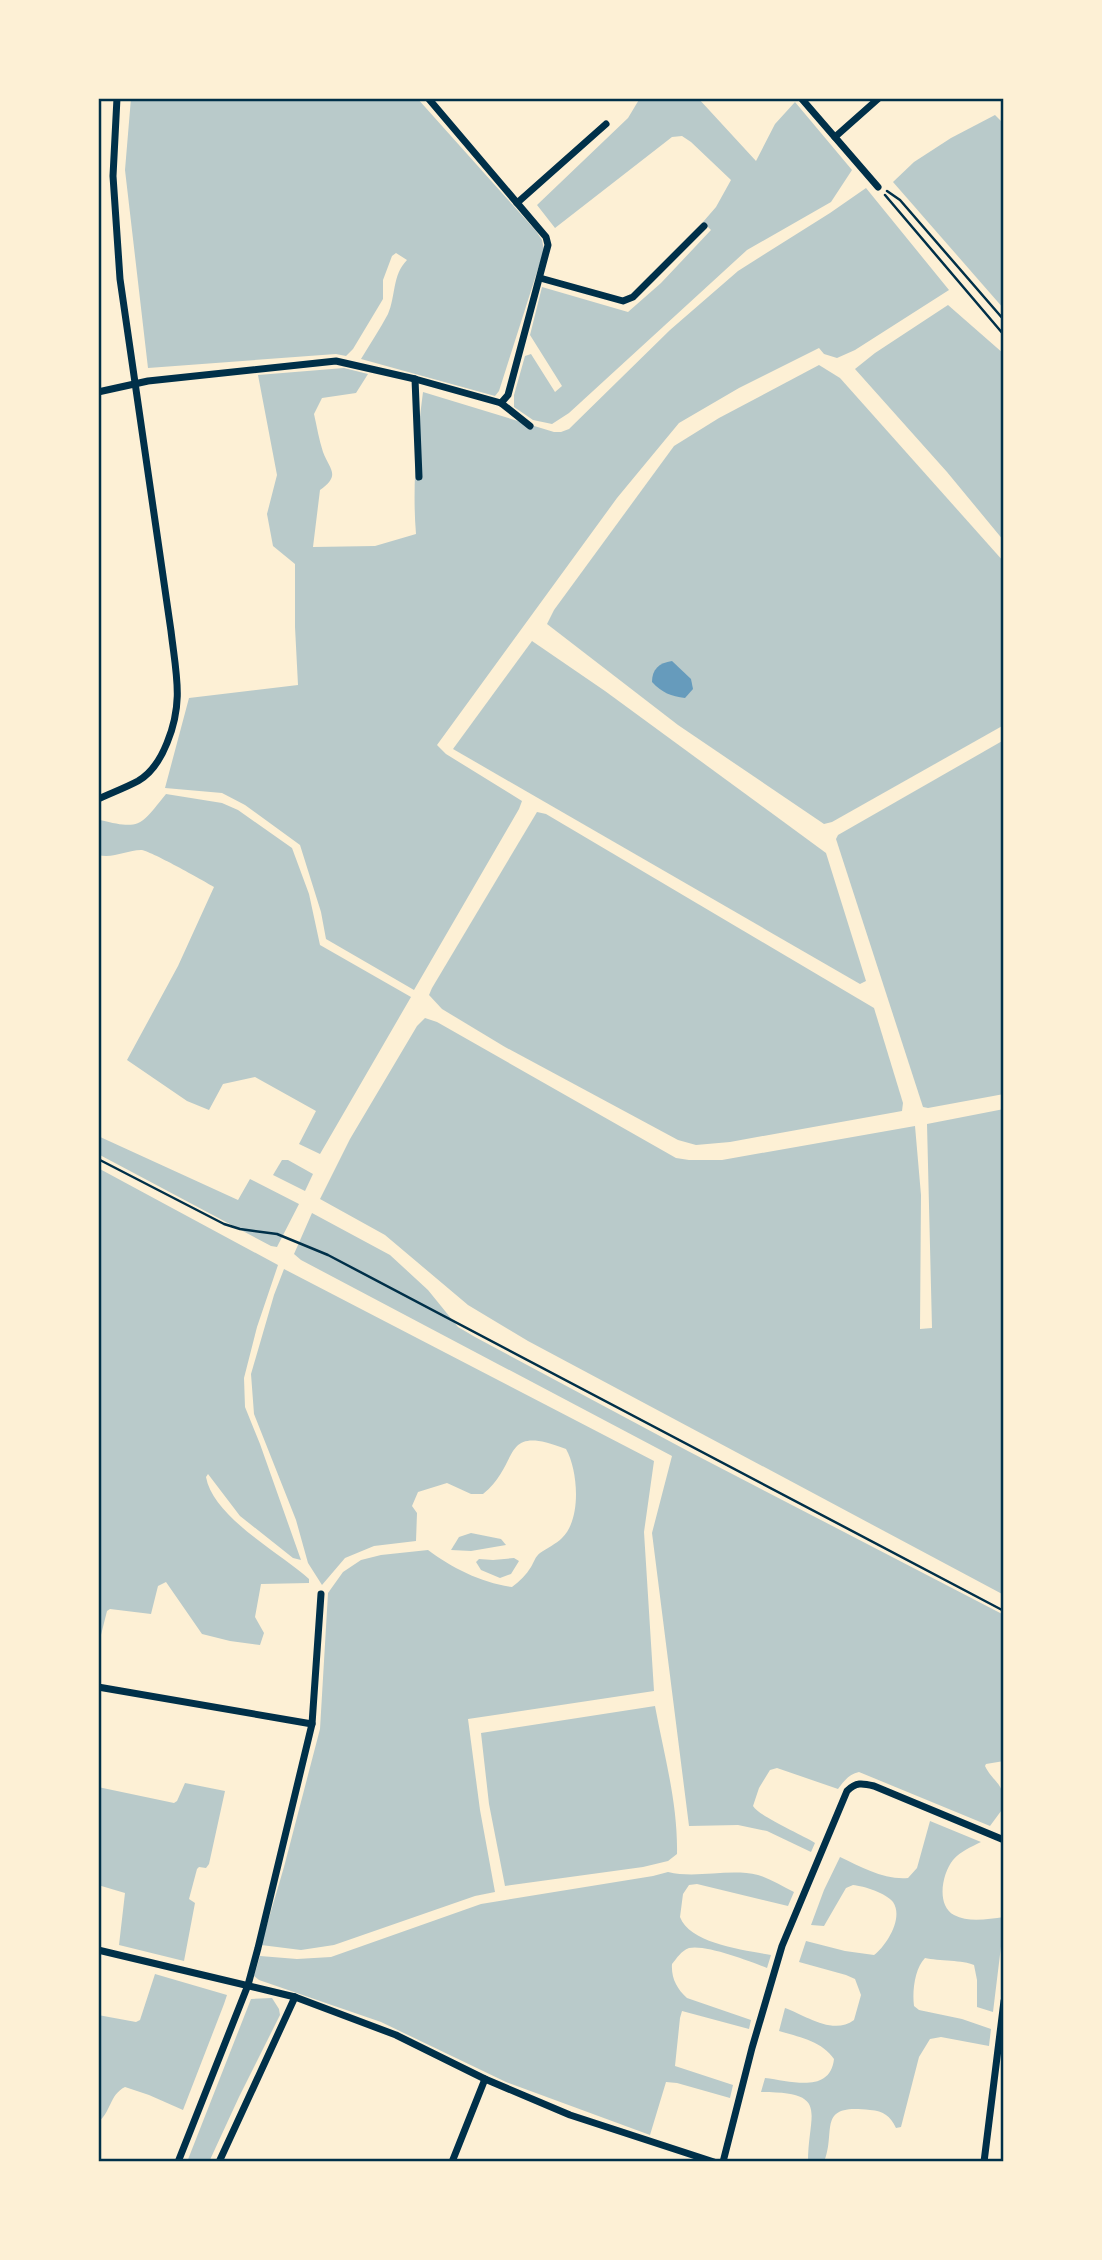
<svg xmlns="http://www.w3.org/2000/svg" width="1102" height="2260" font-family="'Exo 2',sans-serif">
	<rect width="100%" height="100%" fill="#fdf0d5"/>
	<g fill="#b9caca">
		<path d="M131,98H417L536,231L542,240L544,250L499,391L495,396L361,359C370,344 380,329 388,314C396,296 392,275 407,260L396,253L392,256L383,280V299L353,349L346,356L336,354L148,368L125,170Z"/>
		<path d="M640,98H698L756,161L775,124L795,102L852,170L831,202L747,250L569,413L552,424L533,420L514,407V395L525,356L531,354L555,392L562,386L530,335L542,287L628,312L661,283L711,230L703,222L716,207L731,180L691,142L682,136L672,137L555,228L537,205L628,118Z"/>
		<path d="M995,115L1004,124V309L893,182L914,162L951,138Z"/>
		<path d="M866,188L949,290L855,350L837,358L824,354L819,348L739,388L679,423L617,498L437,745L446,754L522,801L519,809L414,990L326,939L321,912L300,845L245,805L222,793L165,788L189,698L298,685L295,627V564L273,546L267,514L277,475L258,375L344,368L368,374L356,393L322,398L314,414C317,427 319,440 323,452C330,470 341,475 320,490L313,547L375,546L416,534C412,486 417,439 423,392L554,432H561L569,429L670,330L738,271L830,213Z"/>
		<path d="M948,305L1004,354V541L947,472L855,369L875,353Z"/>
		<path d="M819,365L840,378L1004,562V725L832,822L824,824L678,725L547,624L554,610L674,446L719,418Z"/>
		<path d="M532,641L605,691L826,853L866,981L860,984L453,749Z"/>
		<path d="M1004,740V1094L928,1108L923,1107L836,839L838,835Z"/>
		<path d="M166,794L222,803L238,810L292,848L309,894L320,945L411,997L320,1154L299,1144L316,1111L255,1077L223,1084L209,1110L187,1101L127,1060L178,966L214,887C204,881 149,850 141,850C127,850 113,859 98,855V823L100,820C141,830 140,826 166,794Z"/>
		<path d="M537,812L546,814L874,1008L903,1103L902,1111L730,1142L696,1145L678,1140L505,1047L442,1009L429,995L432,988Z"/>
		<path d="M425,1018L437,1022L676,1158L689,1160H722L915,1126L921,1195L920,1329L932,1328L927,1124L1004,1109V1595L528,1341L468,1305L385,1235L320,1199L350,1139L417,1026Z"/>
		<path d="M98,1136L238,1200L250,1179L299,1204L279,1243L277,1247L271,1246L98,1154Z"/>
		<path d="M282,1160H288L313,1174L305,1191L273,1175Z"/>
		<path d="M98,1168L278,1265L257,1327L244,1378L245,1407L260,1444L301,1560L293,1558L240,1516L208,1474L206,1477C213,1517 280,1553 309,1579V1583L261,1584L255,1617L264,1633L260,1645L230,1641L202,1634L166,1582L158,1586L151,1614L110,1609L107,1611L98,1647Z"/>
		<path d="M312,1213L390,1255L428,1290L458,1327L475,1337L686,1450L1004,1615V1761L986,1764L985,1766C994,1784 1004,1781 1004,1807L990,1826L859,1772C849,1774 844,1781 838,1789L777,1768L770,1770L759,1788L753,1806C760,1817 801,1834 815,1843L811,1852L767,1831L738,1825L689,1826L652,1533L672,1456L301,1260L294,1254Z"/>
		<path d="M284,1269L654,1461L644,1532L654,1691L468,1719L480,1810L495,1892L475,1896L334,1945L301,1950L261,1945L284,1867L320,1729L328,1593L343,1572L361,1560L381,1555L428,1550C452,1568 482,1583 512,1587C520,1581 526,1575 531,1567C534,1562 535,1557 540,1553C547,1548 556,1544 562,1538C582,1519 578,1470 566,1449C499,1423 522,1462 483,1494H471L447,1483L418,1492L412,1506L417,1513L416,1541L374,1546L345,1558L322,1585L308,1563L296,1520L254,1414L251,1374L274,1295Z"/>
		<path d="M471,1533L501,1539L506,1545L471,1551L451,1550L459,1537Z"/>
		<path d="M514,1558L519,1561L511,1574L500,1578L481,1570L476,1562L479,1559L493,1560Z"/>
		<path d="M655,1706C664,1755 678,1803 677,1854L668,1861L643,1867L505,1886L489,1804L481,1733Z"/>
		<path d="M185,1783L225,1791L209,1864L206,1868L199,1867L197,1869L189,1899L195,1903L184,1961L119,1945L125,1893L98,1885V1787L174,1803L177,1801Z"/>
		<path d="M930,1821L981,1842C971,1847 961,1851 953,1860C942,1874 936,1905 954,1915C969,1923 988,1919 1004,1917V1922L993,2012L977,2007V1980L974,1965C964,1960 938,1961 925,1958C915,1968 912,1991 914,2006L919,2010L962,2019L991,2029L989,2046L941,2037L930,2039L919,2057L901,2127L896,2128C890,2116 884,2111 870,2110C815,2103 837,2131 824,2162H808C808,2112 831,2092 761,2092L765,2078C791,2081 830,2094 834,2059C822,2041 799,2037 779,2031L785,2008C805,2015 833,2036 854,2020L861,1995L855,1979L846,1975L799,1962L806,1941L845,1951L874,1955C886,1946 904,1918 893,1902C886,1893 864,1886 853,1885L846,1888L824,1926L811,1925L824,1890L840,1857C861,1867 884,1880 908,1878L917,1868Z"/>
		<path d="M668,1872C697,1879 729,1868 758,1875C771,1879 781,1886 794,1892L788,1906L697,1884L689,1885L683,1894L680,1917C690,1944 745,1950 771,1955L767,1968C750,1961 705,1944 689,1948C681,1951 677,1958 672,1964C671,1978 677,1989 687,1998L751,2020L749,2029L682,2011L680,2018L675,2066L733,2085L730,2098L677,2083L666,2082L650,2135L506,2082L381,2022L259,1980L254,1976L260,1956L297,1959L331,1957L481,1904L653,1876Z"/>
		<path d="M155,1974L227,1995L224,2004L183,2110L149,2095L125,2087C109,2095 111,2113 98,2122V2015L136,2022L140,2020Z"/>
		<path d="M272,1998L279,2009L280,2015L239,2097L209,2162H187L251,1999Z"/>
	</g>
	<path fill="#669bbc" d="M672,661L691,679L693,689L685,698C671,696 662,693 652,682C652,669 659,663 672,661Z"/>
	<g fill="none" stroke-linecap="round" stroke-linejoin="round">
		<g stroke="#003049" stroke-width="2.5">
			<path d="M887,191L900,200L1004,320"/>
			<path d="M885,195L1004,335"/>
			<path d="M98,1159L224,1224L240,1229L277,1234L328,1255L1004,1611"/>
		</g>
		<g stroke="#003049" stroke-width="7">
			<path d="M428,98L546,237L548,245L508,395L501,403"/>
			<path d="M801,98L878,187"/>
			<path d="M835,137L879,98"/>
			<path d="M517,203L606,124"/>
			<path d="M540,278L623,301L633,297L704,226"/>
			<path d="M415,379L419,477"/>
			<path d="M98,392L148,381L336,361L415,379L501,403L530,426"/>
			<path d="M98,799C111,793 125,788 138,781C152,773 161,758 167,743C184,702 176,674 171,631L120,279L113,176L117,98"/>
			<path d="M98,1687L312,1724"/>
			<path d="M98,1950L295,1997L396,2035L485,2079L570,2115L714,2162"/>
			<path d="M178,2162L248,1985L258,1948L312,1724L321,1594"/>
			<path d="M219,2162L295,1997"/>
			<path d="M452,2162L485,2079"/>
			<path d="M723,2162L752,2048L782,1946L847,1791C856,1782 862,1783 874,1786L1004,1840"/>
			<path d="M984,2162L1004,2001"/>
		</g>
	</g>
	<rect width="1102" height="2260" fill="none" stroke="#fdf0d5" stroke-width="200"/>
	<rect x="100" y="100" width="902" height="2060" fill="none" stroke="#003049" stroke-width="2.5"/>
</svg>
